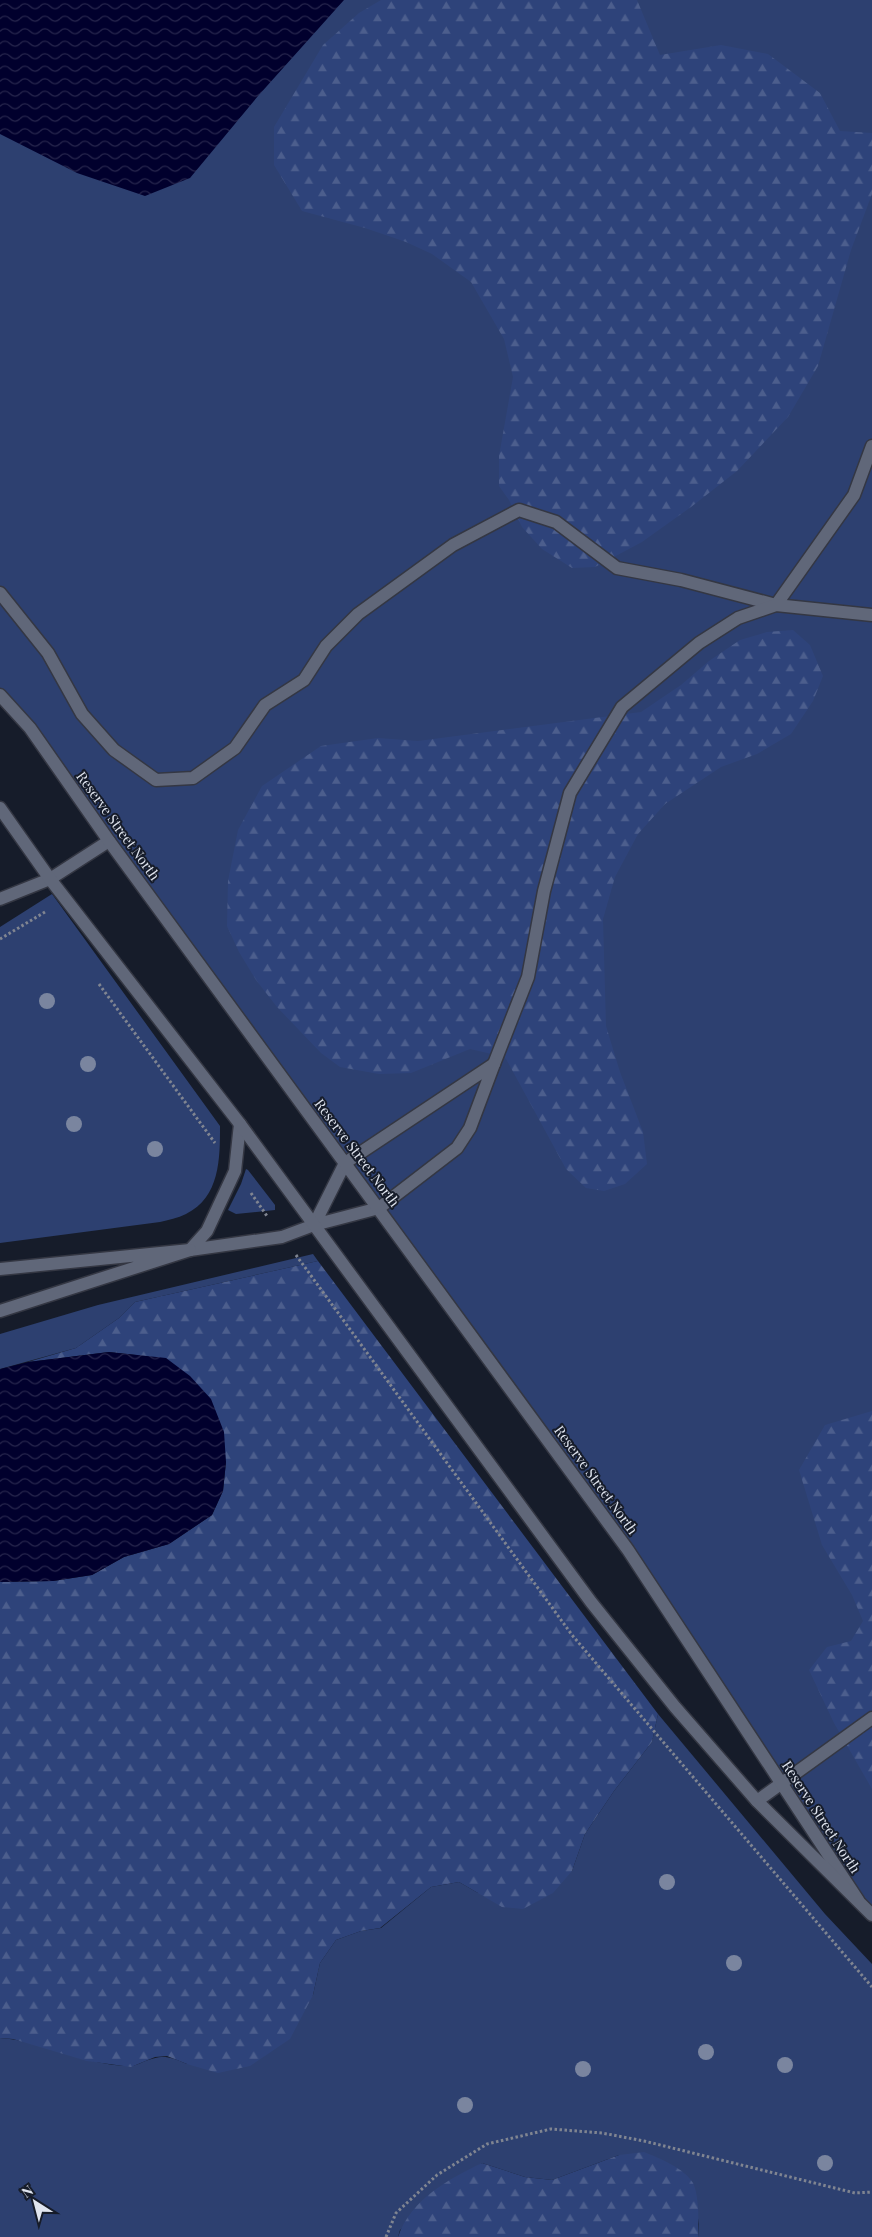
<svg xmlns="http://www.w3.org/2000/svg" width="872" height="2237" font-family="'Playfair Display',serif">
	<defs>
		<pattern id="forest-firs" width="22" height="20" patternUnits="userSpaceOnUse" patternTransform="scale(1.25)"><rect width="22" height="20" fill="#2e437a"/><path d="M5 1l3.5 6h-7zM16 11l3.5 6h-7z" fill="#4c5e8d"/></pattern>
		<pattern id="water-waves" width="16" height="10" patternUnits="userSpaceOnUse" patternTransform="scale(1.25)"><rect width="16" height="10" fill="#01002d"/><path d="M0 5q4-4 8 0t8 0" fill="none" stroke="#26254c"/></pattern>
	</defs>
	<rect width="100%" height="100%" fill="#161c2a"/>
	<g fill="#2d4070">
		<path d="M0,0H872V1915L628,1550L0,695Z"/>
		<path d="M52,894L220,1126C220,1159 220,1197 186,1214C178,1218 168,1220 160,1222L0,1243V927Z"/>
		<path d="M246,1169L248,1170L275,1205V1210L236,1214L228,1210L241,1184Z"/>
		<path d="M313,1254L318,1261L135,1302L119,1318L76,1348L0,1369V1334L98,1305Z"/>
		<path d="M658,1714L825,1914L872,1964V2237H698L699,2224L692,2183L619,2155L552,2180L525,2177L482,2163L400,2230L398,2237H0V2038C44,2041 84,2065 128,2066C133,2067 138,2064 143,2062C163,2054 168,2056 187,2064L313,1995L320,1963L336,1940L361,1931L381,1928L431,1887L459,1882L478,1893L572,1871L585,1834L614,1791L652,1742Z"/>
	</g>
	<g fill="url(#forest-firs)">
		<path d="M381,0H637L660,55L721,45L768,54L820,93L840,131L872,133V194L851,250L818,366L788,417L737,471L691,507L642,542L595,567L572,568L542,549L522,527L509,500L499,486V456L513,377L504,339L471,282L432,254L406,242L365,228L302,211L274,165V127L323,45L359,13Z"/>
		<path d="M793,630L810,645L823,676L813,701L791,734L757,754L721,767L665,804L638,834L615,877L603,919L606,1026L620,1072L643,1132L647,1164L625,1184L604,1191L586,1188L566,1169L505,1057L470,1049L411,1073L379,1074L340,1067L321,1053L277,1007L256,980L239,952L227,926L228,881L238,830L262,786L321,746L378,738L418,741L641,712L681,685L709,661L740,640L767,632Z"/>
		<path d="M318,1261L658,1714L652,1742L614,1791L585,1834L572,1871L553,1893L523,1909L502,1907L459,1882L431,1887L380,1928L361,1931L336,1940L320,1963L313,1995L290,2039L250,2066L218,2073L187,2064L167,2056L155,2057L131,2067L87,2061L13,2039L0,2038V1582L53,1581L92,1575L124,1557L169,1544L212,1515L223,1491L226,1462L136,1355L109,1352L28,1362L76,1348L119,1318L135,1302Z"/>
		<path d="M872,1411V1789L834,1723L809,1670L827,1647L851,1641L863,1621L852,1595L822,1545L799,1470L825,1425Z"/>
		<path d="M644,2152C659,2158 684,2168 693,2183C699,2195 699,2224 698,2237H398C411,2199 449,2179 482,2163L525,2177L552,2180L619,2155Z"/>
	</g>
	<g fill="url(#water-waves)">
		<path d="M0,0H344L258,96L190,178L145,196L77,173L0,134Z"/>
		<path d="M109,1352L166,1358L190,1376L211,1399L224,1432L226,1462L223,1491L212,1515L169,1544L124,1557L92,1575L53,1581L0,1582V1369L28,1362Z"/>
	</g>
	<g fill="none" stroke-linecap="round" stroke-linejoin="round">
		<defs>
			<g id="service">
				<path d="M0,593L48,653L82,714L114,750L156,780L193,778L235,748L265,705L304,680L326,646L358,614L453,545L519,510L556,522L617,568L681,580L776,605L854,495L872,446"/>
				<path d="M0,899L50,879L109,841"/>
				<path d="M494,1064L528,977L544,891L570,793L622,707L699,643L738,618L776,605L872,615"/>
				<path d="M190,1250L282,1237L314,1225L379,1208L457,1148L470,1128L494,1064L345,1163L314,1225"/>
				<path d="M190,1250L207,1231L235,1171L240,1124"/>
				<path d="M0,1269L190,1250L0,1311"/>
				<path d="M757,1801L872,1718"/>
			</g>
			<g id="minor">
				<path d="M0,695L30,728L109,841L628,1550L858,1900"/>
				<path d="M0,808L50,879L240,1124L591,1602L675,1707L757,1801L872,1915"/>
			</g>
		</defs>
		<use href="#service" stroke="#343743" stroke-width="15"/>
		<use href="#minor" stroke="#343743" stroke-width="15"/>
		<g stroke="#808591" stroke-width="3" stroke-dasharray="2.5 2.5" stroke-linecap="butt">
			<path d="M0,939L45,912"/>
			<path d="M99,984L215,1143"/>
			<path d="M251,1193L267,1216"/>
			<path d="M296,1255L572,1635L872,1987"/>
			<path d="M386,2237L396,2213L437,2175L487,2144L551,2129L602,2133L644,2141L855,2193L872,2192"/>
		</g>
		<use href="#service" stroke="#606779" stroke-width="12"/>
		<use href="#minor" stroke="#606779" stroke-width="12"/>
	</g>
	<g fill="#7a859f">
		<circle cx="47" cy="1001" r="8"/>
		<circle cx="88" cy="1064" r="8"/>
		<circle cx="74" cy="1124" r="8"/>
		<circle cx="155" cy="1149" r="8"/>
		<circle cx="667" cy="1882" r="8"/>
		<circle cx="734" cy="1963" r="8"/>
		<circle cx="706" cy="2052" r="8"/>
		<circle cx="785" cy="2065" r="8"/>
		<circle cx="583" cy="2069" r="8"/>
		<circle cx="465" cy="2105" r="8"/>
		<circle cx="825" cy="2163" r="8"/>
	</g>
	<g text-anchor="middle" stroke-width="4" stroke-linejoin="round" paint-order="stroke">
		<g font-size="14" fill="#e0e5ef" stroke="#161c2a">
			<text transform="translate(118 826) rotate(54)" y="5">Reserve Street North</text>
			<text transform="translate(357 1153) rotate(53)" y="5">Reserve Street North</text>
			<text transform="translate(596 1480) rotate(54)" y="5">Reserve Street North</text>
			<text transform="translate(821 1817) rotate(57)" y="5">Reserve Street North</text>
		</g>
	</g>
	<g transform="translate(35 2202) rotate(324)" stroke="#161c2a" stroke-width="4" paint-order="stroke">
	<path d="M0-4L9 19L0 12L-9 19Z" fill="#e0e5ef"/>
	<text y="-8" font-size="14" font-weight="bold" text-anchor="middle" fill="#e0e5ef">N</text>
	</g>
</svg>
